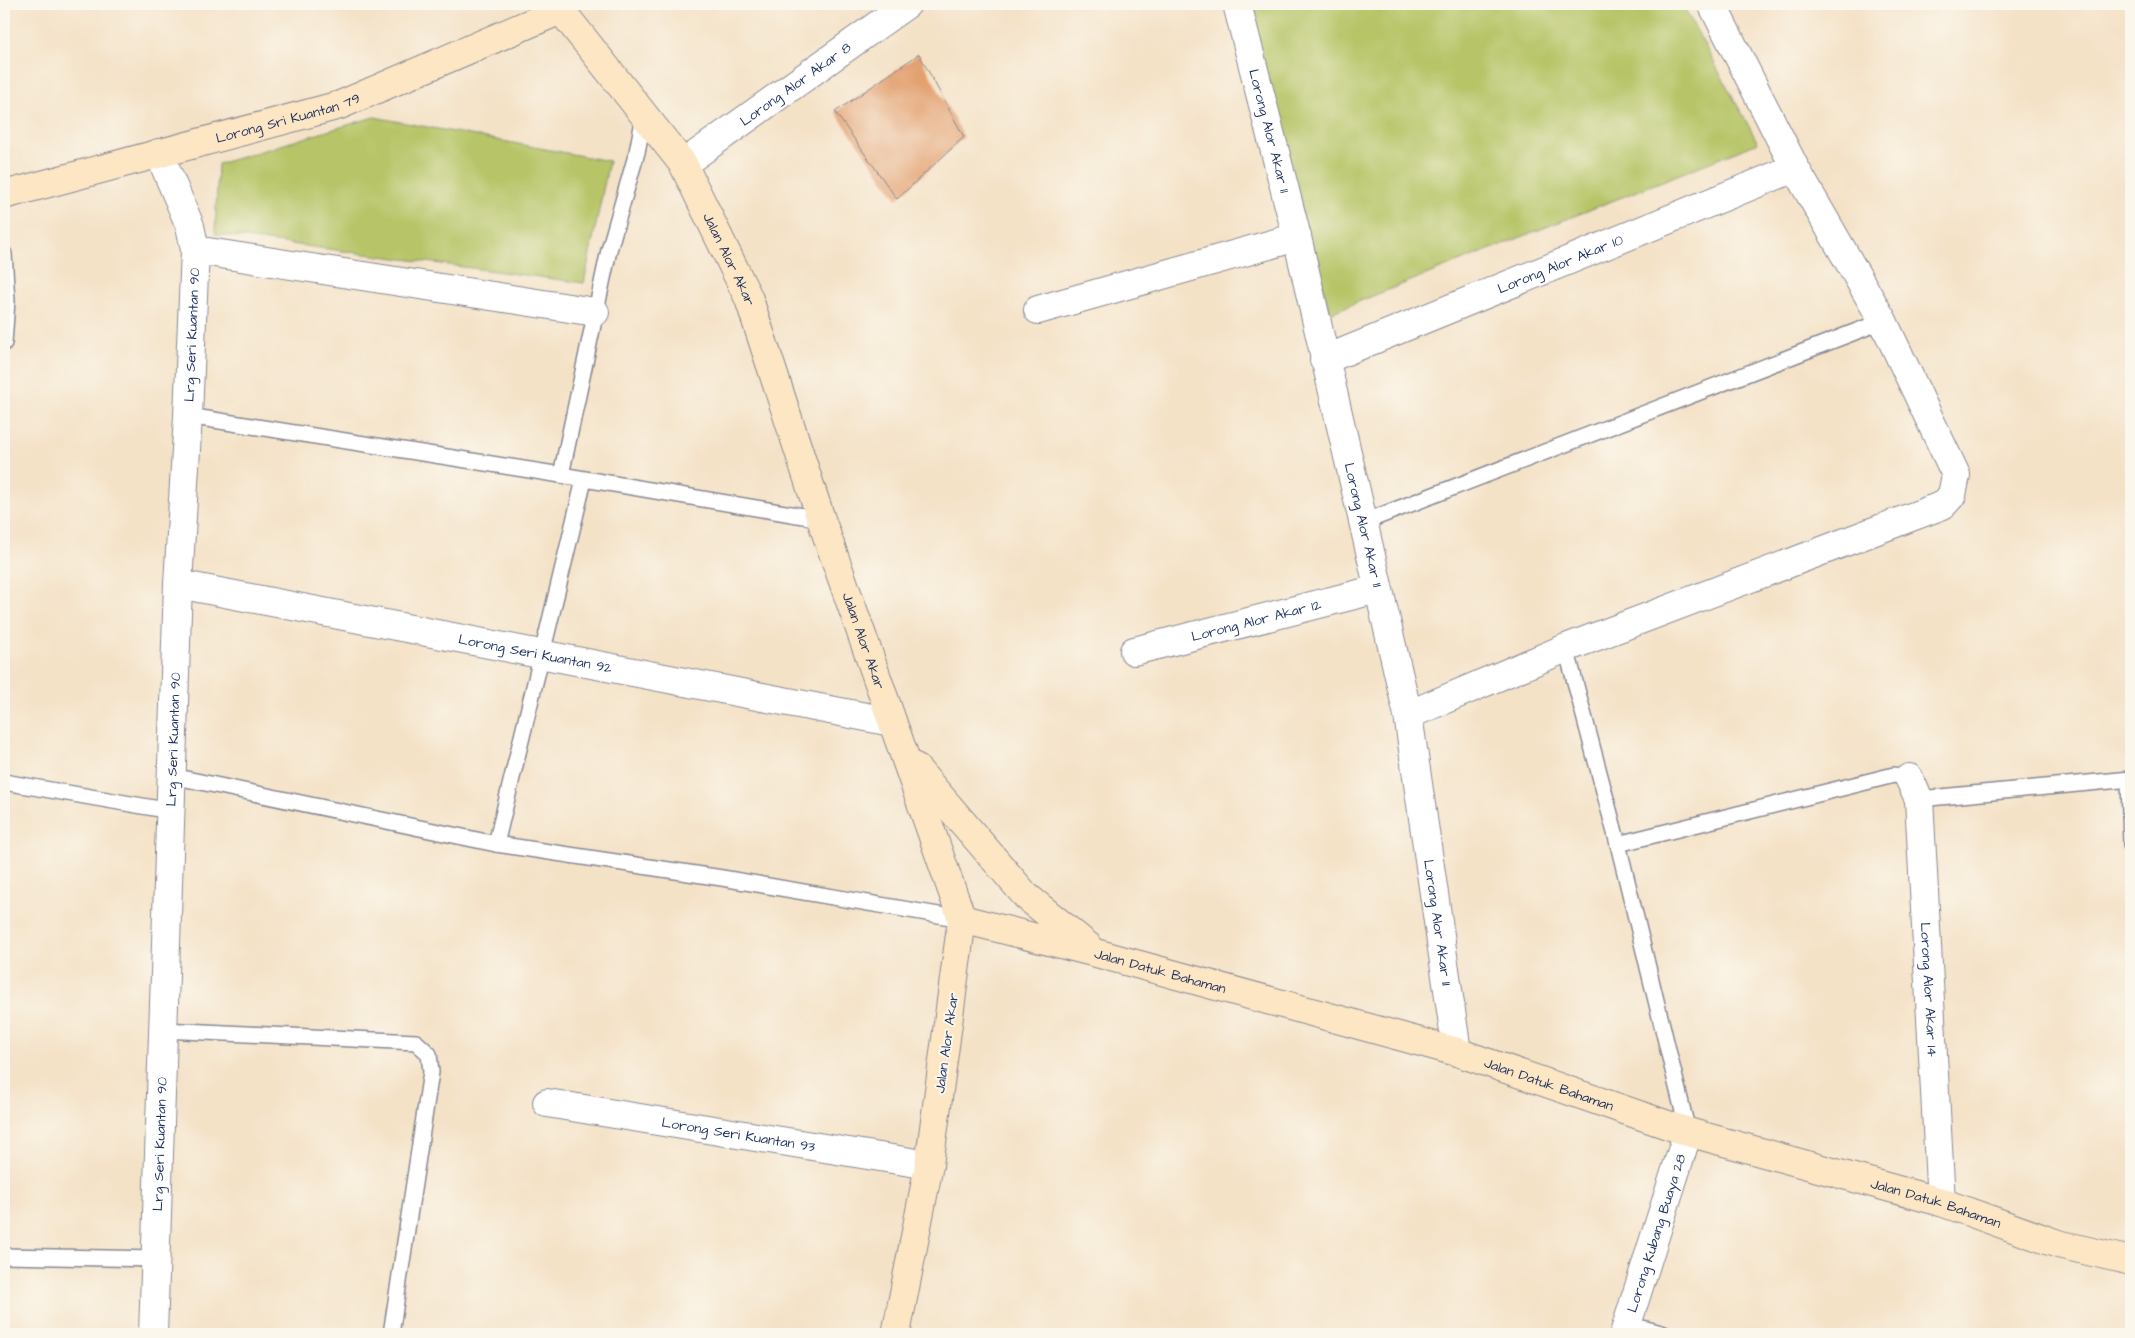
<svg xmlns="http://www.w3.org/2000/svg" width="2135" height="1338" font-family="'Architects Daughter',sans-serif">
	<rect width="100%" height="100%" fill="#fbf7ec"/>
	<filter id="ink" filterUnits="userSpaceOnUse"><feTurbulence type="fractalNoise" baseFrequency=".02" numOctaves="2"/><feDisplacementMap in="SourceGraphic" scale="10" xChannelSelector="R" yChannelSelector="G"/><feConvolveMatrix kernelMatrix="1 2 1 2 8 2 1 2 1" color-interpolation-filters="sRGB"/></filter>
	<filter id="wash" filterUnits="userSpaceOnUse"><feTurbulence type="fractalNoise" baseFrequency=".0096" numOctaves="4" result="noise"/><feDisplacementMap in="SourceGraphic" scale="20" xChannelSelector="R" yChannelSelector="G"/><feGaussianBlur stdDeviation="1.12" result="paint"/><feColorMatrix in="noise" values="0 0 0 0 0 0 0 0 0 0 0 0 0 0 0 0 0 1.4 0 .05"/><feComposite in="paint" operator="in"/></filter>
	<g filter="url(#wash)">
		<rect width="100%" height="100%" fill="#f4e2c7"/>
		<g fill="#b7c567" stroke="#697a62">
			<path d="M1245,4H1682L1758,143L1330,313Z"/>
			<path d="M374,117L609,161L584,283L215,234L218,164Z"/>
		</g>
		<g id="blocks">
			<path fill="#e3a171" d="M919,54L964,137L897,199L835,112Z"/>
		</g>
	</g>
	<g filter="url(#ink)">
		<use href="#blocks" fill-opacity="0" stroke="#888892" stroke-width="1"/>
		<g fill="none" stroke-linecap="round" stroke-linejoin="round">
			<defs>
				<g id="lane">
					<path d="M4,254L7,301L4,343"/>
					<path d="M188,416L561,475L821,519"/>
					<path d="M561,475L609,250L637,152L644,116"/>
					<path d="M1364,522L1883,321"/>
					<path d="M1566,648L1618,844L1688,1132"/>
					<path d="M172,776L496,844L722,878L962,919"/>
					<path d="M2129,780L2131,845"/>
					<path d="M4,782L171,811"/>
					<path d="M1919,799L2131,779"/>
					<path d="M496,844L584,480"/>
					<path d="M1618,844L1894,775L1909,778"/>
					<path d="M163,1030L416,1042L429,1054L431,1072L391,1334"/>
					<path d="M4,1256L156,1259"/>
					<path d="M1627,1324L1665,1334"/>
				</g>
				<g id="street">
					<path id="s1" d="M1237,4L1297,237L1408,715L1457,1052"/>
					<path id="s2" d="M683,164L907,4"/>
					<path d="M195,250L595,312"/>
					<path d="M1038,310L1297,237"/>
					<path id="s3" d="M1324,360L1795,168"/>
					<path id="s4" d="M178,584L892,722"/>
					<path id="s5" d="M1134,651L1378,589"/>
					<path d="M1408,715L1566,648L1943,505L1952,495L1956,475L1883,321L1795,168L1712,4"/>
					<path id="s6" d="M1909,778L1919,799L1941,1202"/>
					<path id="s7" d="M547,1103L929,1165"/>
					<path id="s8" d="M153,1334L178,584L188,416L195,250L190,226L159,153"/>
					<path id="s9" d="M1624,1334L1688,1132"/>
				</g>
				<g id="secondary">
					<path id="s10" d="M556,4L683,164L749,299L821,519L962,919L929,1165L896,1334"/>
					<path id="s11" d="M4,195L340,105L561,10"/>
					<path d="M915,767L1026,896L1089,947"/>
					<path id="s12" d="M962,919L1096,953L1457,1052L1688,1132L1941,1202L2058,1244L2131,1261"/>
				</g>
			</defs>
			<use href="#lane" stroke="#888892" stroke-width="18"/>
			<use href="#street" stroke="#888892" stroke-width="30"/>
			<use href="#secondary" stroke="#888892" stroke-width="30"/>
			<use href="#lane" stroke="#fff" stroke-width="15"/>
			<use href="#street" stroke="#fff" stroke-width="28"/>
			<use href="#secondary" stroke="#fce6c4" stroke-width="28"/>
		</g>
	</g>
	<g text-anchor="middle" stroke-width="4" stroke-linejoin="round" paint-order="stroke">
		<g font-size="14" fill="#1b2f5e" stroke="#fbf7ec">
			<text dy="5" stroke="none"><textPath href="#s2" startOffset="138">Lorong Alor Akar 8</textPath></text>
			<text dy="5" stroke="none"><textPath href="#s11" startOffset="294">Lorong Sri Kuantan 79</textPath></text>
			<text dy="5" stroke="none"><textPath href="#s1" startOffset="131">Lorong Alor Akar 11</textPath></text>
			<text dy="5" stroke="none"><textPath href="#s10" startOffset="310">Jalan Alor Akar</textPath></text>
			<text dy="5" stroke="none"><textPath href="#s3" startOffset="255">Lorong Alor Akar 10</textPath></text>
			<text dy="5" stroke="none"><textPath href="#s8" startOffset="1000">Lrg Seri Kuantan 90</textPath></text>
			<text dy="5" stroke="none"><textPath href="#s1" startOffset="536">Lorong Alor Akar 11</textPath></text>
			<text dy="5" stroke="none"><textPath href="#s5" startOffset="126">Lorong Alor Akar 12</textPath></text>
			<text dy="5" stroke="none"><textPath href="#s10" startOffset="715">Jalan Alor Akar</textPath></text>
			<text dy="5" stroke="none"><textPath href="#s4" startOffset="364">Lorong Seri Kuantan 92</textPath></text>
			<text dy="5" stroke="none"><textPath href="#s8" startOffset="595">Lrg Seri Kuantan 90</textPath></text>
			<text dy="5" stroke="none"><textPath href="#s1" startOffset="941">Lorong Alor Akar 11</textPath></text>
			<text dy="5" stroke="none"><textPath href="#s12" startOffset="205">Jalan Datuk Bahaman</textPath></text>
			<text dy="5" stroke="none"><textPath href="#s6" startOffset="214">Lorong Alor Akar 14</textPath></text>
			<text transform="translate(946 1043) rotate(-82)" y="5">Jalan Alor Akar</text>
			<text dy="5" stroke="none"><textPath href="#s12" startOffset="610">Jalan Datuk Bahaman</textPath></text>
			<text dy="5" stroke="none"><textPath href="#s7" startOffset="194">Lorong Seri Kuantan 93</textPath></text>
			<text dy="5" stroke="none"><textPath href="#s8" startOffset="190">Lrg Seri Kuantan 90</textPath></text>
			<text dy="5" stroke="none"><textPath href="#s12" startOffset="1015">Jalan Datuk Bahaman</textPath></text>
			<text dy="5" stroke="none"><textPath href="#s9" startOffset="106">Lorong Kubang Buaya 28</textPath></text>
		</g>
	</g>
	<rect width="2135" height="1338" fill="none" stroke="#fbf7ec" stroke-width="20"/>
</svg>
